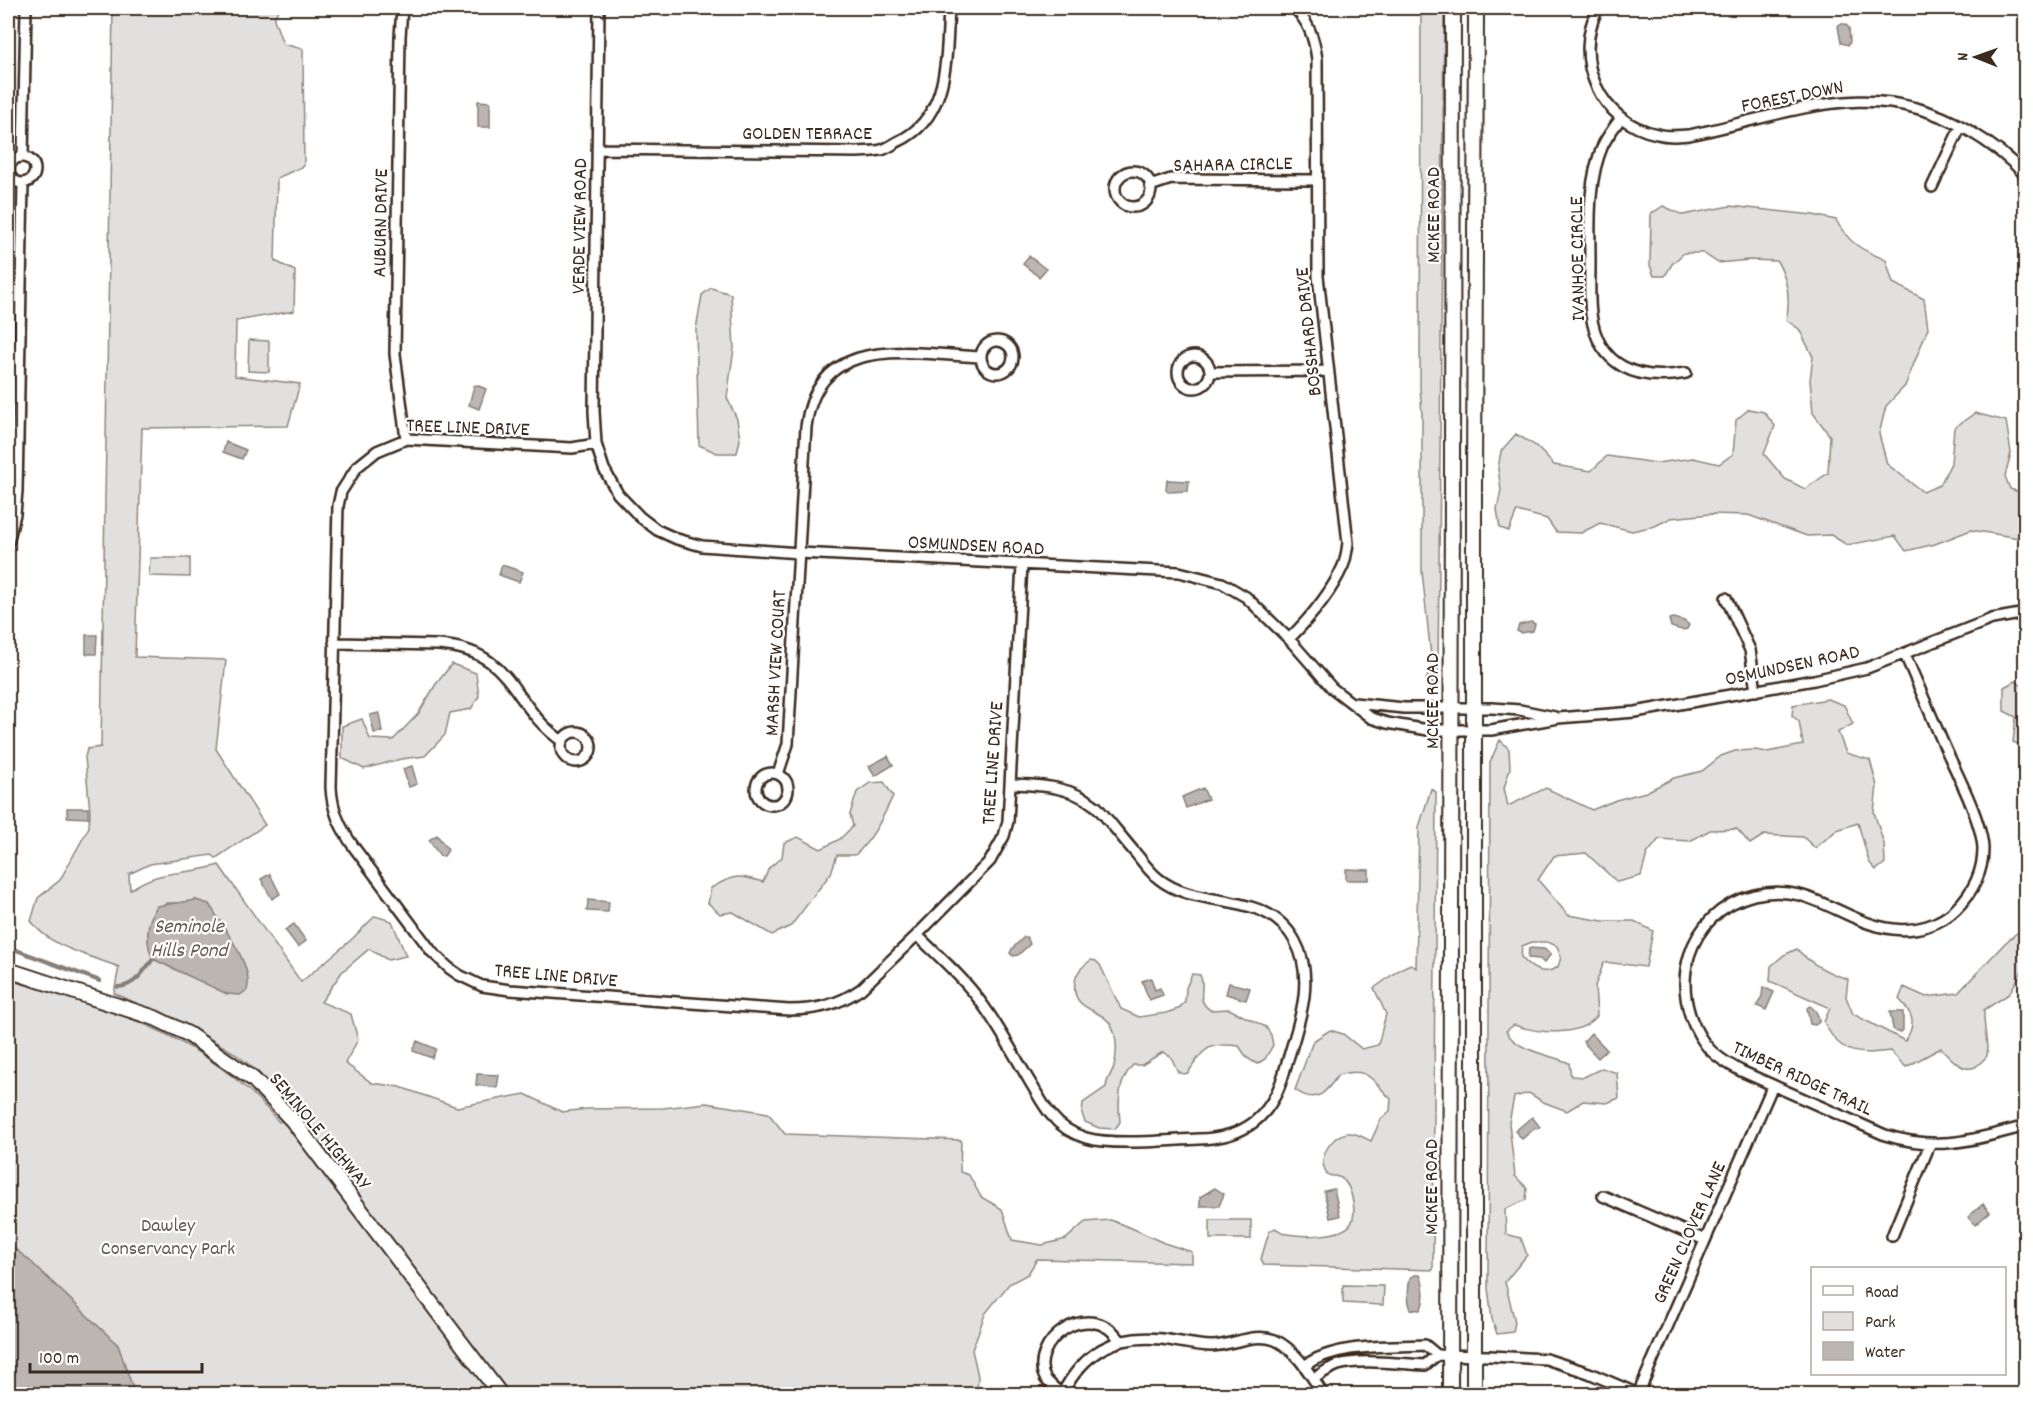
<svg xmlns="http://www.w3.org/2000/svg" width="2033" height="1402" font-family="Dekko,sans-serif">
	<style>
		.green { fill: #e2e0de; stroke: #8e857e; stroke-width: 1.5; fill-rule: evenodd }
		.water { fill: #bcb6b3; stroke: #887e77; stroke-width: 1.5 }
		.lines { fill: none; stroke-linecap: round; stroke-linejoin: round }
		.stream { stroke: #887e77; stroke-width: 4 }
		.street-casing { stroke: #3b2a1e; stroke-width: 14 }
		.secondary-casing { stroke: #3b2a1e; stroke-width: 18 }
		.street { stroke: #fff; stroke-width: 9 }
		.secondary { stroke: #fff; stroke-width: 14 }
		.labels { text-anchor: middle; stroke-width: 4.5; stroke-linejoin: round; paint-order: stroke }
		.street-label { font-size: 20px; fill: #3b2a1e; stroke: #fff }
		.park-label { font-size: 20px; fill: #65584e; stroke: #fff }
		.water-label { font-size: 21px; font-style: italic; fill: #685b52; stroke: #fff }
	</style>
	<rect width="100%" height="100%" fill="#fff"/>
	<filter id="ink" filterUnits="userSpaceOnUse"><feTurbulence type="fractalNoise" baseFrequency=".0167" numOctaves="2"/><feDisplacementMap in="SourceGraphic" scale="12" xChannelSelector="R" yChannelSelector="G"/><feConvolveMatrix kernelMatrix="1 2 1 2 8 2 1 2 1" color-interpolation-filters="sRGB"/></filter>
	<g filter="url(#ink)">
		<!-- green -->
		<path class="green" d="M113,8H279L274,19L283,44L303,49L304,166L277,178L275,261L295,271L294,311L236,321L235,376L300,384L288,426L142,428L135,657L226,660L216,749L265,825L216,858L212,855L150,864L129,874L130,890C160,868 185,876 219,865L301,982L351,940L375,916L392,921L406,956L388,960L369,949L342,972L321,1002L351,1014L358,1040L345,1063L372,1083L400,1087L457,1107L525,1094L562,1112L587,1109L663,1108L706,1103L768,1113L785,1134L961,1140L960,1172L969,1175L981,1197L1002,1209L1012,1240L1042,1245L1066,1239L1085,1222L1111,1220L1136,1230L1164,1243L1192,1252V1263L1037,1259L1028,1274L1009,1284L985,1314L972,1350L978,1376L977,1394H8V980C96,1005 172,1024 244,1086C257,1096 268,1110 279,1122L294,1110C276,1090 257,1069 234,1053C196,1029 155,1012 114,993L119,967C89,955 50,948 31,921L38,898L60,880L89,827L90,812L85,757L87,749L101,747ZM196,900L189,976L153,959L166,903H184Z
			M1421,8H1444L1438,673L1434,684L1426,680L1432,666L1422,571V414L1420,387Z
			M1663,206L1683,215L1730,206L1813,215L1836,220C1849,244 1862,250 1886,260L1893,283L1924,299L1928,328L1905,386L1886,406L1879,434L1887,464L1923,492L1940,485L1951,463L1954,428L1975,413L2006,421L2011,453L2005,476L2010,489L2025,494V539L1971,530L1935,544L1906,551L1895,536L1847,545L1831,535L1807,536L1748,515L1710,514L1671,518L1655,526L1632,531L1600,523L1581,533L1556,532L1547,519L1517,511L1509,531L1500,528L1497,509L1501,490L1498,469L1501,451L1516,434L1536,446L1554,465L1591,471L1607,456L1657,463L1693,458L1719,464L1733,454L1736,420L1749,409L1764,412L1775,426L1764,454L1785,479L1805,489L1828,473L1830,436L1813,413L1810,380L1813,357L1799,329L1786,320C1791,299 1788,280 1777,261L1749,260L1718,263L1703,253H1684L1672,264L1665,276H1654L1650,265L1651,214Z
			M711,288L731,294L734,348L727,398L737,419L740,440L737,453H717L699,445L696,329L702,295Z
			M249,340L269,341V372L248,371Z
			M150,558H190V577L149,576Z
			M452,664L476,673L479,696L471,709L450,713L445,735L425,756L401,759L364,769L342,758V726L362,719L370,739L393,740L418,714L436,684Z
			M2015,681L2025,688V747L2013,742L2016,717L2004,711V687Z
			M1828,699L1844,705L1853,724L1838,732L1846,753L1870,760L1877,786L1874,812L1884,844L1885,863L1876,870L1869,862L1858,823L1837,830L1815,848L1803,837L1764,835L1750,844L1737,829L1710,830L1690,841L1659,839L1647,854L1641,876L1617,882L1586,853L1554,856L1538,880L1568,915L1603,921H1634L1653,931L1646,967L1604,962L1595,986L1597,1016C1579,1038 1538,1033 1514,1025L1506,1031C1516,1051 1548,1054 1569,1063L1571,1076L1584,1077L1602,1068L1617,1073L1619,1098L1607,1103L1583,1101L1567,1111L1543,1102L1529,1093L1514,1097L1509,1123L1515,1176L1527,1188L1526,1200L1505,1209L1506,1234L1521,1238L1527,1255L1505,1282L1515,1322L1513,1332L1497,1334L1492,1319L1488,1288L1490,762L1500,740L1509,749L1510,769L1504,788L1508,806L1546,788L1592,810L1616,800L1646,792L1674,778L1702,771L1721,756L1735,751L1755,750L1767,752L1803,745L1799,721L1792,716L1793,705ZM1532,942H1547L1557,946L1561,957L1558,967C1543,976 1532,970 1521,957L1522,946Z
			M884,782L893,796C883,817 873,839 855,855H837L831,873L791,926L772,935L733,912L720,914L708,903L711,888C735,874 737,875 763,882L769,868L782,857L784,843L798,837L821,849L840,839L853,826L850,814L857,792L870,783Z
			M1431,789L1436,792L1433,1270L1264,1265L1261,1259L1269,1232L1275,1228C1279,1230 1283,1234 1287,1234C1302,1237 1340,1237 1350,1225C1358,1214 1352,1185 1341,1178C1338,1176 1332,1176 1327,1175C1326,1171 1322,1165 1323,1161C1324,1149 1335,1134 1348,1133C1356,1132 1364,1138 1371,1141L1381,1119L1390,1111L1391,1099C1371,1080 1370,1066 1338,1075C1326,1093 1316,1105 1295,1090L1313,1041L1330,1030L1343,1034L1362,1049L1378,1045L1386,1014L1374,988C1387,980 1396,969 1411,964L1416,968L1419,827Z
			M2025,926V966L2009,994L1984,1010C1983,1026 1988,1040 1987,1056C1984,1059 1979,1065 1975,1067C1962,1073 1949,1056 1941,1048L1906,1067L1890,1051C1857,1055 1840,1055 1824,1022L1830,1008L1770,981L1771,966L1784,955L1797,949C1811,965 1828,973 1848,979L1846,997L1853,1014L1905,1041C1917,1023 1913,1014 1899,999L1904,987L1926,997L1958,993L2005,943Z
			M1091,960L1096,961L1100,965L1121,1009L1139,1017L1166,1013L1178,1009L1185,1002L1186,988L1192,974L1200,975C1207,989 1194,998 1210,1010L1229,1009L1266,1027L1271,1035L1273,1045L1265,1059L1257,1064L1247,1058L1239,1046C1208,1042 1204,1048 1188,1073L1183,1074L1178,1072L1171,1057L1163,1052L1142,1065H1133C1118,1081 1118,1101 1120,1122L1115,1129L1099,1128L1085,1122L1082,1114L1083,1103L1106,1087C1107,1077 1112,1074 1114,1066C1117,1054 1117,1040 1113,1029C1106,1007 1070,1014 1075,982C1076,972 1083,966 1091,960Z
			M1210,1220H1251V1239H1210Z
			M1343,1285L1384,1286L1383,1305L1343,1303Z"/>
		<!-- water -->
		<path class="water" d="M1840,24H1845L1849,28L1850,42L1848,45L1841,43L1838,26Z
			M478,101L490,102V127H478Z
			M1029,256L1046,269L1039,277L1023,264Z
			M476,385L486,389L479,409L469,405L474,386Z
			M226,442L246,450L242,459L223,452Z
			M1167,480L1189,481L1188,491L1168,492L1166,490Z
			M502,565L523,572L519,582L499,575Z
			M1674,618L1684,621L1689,625L1687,629L1682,630L1671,627L1669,619Z
			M1531,622L1535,624L1533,631L1521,633L1517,631L1519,625Z
			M86,635H97L96,654H86Z
			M379,713L382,732L374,733L370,715Z
			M888,756L893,765L875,776L869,766Z
			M412,766L417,784L409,787L403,769Z
			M1203,788L1208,799L1186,808L1182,797Z
			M67,808H88V818L67,817Z
			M437,835L448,850L444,856H440L429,840Z
			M1346,869L1369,870V880H1346Z
			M270,874L280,894L272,899L261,879Z
			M196,900L209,904C221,924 255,967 247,990L240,995L227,994L153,959C145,942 146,922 157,906Z
			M588,900L609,902L608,912L587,911Z
			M294,924L306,941L298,947L285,930Z
			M1024,937H1027L1030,944L1018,955L1013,956L1010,953L1012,949Z
			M1529,948L1544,949L1551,954L1544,963L1540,959L1528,958Z
			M1151,978L1155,990L1160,988L1163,995L1149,1000L1142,981Z
			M1229,983L1250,988L1246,1000L1226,994Z
			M1763,987L1774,992L1766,1010L1757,1006L1762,996Z
			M1810,1006C1816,1010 1819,1016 1819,1022L1815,1025L1810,1024L1807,1008Z
			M1890,1012H1903V1030L1901,1032H1896L1893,1029Z
			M1591,1033L1607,1050L1598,1058L1583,1042Z
			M417,1041L436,1049L432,1058L413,1051Z
			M477,1074L499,1075L497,1088L476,1085Z
			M1532,1117L1540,1127L1537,1129L1535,1128L1522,1139L1515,1131Z
			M1215,1188L1224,1194L1219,1206H1200V1197Z
			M1334,1189L1340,1216L1330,1218L1324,1191Z
			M1983,1204L1990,1212L1975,1225L1968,1217Z
			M8,1243L30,1261L118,1345L135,1394H8Z
			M1415,1275H1420C1424,1284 1426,1301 1420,1310L1411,1309C1407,1301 1408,1287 1410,1278Z"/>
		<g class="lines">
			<!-- stream -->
			<path class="stream" d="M8,947L100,981
				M118,987C135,986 143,972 153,959"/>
			<defs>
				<path id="street" d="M402,8L400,37L395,354L406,439
					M599,8L594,411L596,444L604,469L618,494L640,517L657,530L677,539L702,546L799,553L1179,572L1222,583L1246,597L1289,639L1332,688L1371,718L1387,723L1428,730H1491L1558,718L1635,712L1814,680L1867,668L1992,619L2026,613
					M1598,8C1572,59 1599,122 1657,134C1668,137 1678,136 1689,135C1789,115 1871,73 1968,130C1990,143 2009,157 2026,176
					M1621,118C1615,126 1608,135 1603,145C1587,181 1590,225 1590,263C1590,280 1589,298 1591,314C1598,367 1638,382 1686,373
					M597,149L857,152C865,151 873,152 881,150C886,149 892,145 897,142C950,118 946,57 949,8
					M23,157L26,8
					M9 170a13 13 0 1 1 26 0a13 13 0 1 1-26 0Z
					M1115 189a18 18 0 1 1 36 0a18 18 0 1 1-36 0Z
					M1150,186L1171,179L1316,180
					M1932,187L1961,126
					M981 357a16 16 0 1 1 32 0a16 16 0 1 1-32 0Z
					M1178 372a16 16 0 1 1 32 0a16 16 0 1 1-32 0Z
					M1211,372L1328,371
					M596,444L572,448L406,439L377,451L357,467L341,492L338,506L331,787C332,810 340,827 353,846L432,952L449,968L459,975L482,986L510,990L789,1010C816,1010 838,1005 861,989L917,935L990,861L1004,836L1008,821L1022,565
					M8,543L15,514L17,491L23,183
					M1726,598L1750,650L1756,691
					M1289,639C1309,619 1331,593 1343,566C1346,559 1347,550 1348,543L1318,276L1317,59C1314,38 1309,22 1294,8
					M334,643L438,645C515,650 510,705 562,741
					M1905,655C1918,684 1930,713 1943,743C1955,770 1982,820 1983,849C1983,873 1972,893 1956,909C1940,925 1915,932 1893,929C1842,923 1811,881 1754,895C1687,912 1665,989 1705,1044C1714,1056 1728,1064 1741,1071L1885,1135C1941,1152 1972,1140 2026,1126
					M1354,703L1404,708H1492L1520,710L1555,717
					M561 747a15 15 0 1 1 30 0a15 15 0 1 1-30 0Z
					M756 789a16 16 0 1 1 32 0a16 16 0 1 1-32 0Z
					M778,774L788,744L806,427C818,331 912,354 981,357
					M917,935C938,956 963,977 980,1001C999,1026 1014,1055 1030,1082C1037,1093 1043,1106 1052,1116C1060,1126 1073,1134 1086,1138C1114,1146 1168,1140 1199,1139C1244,1138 1271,1118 1284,1073C1295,1032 1318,983 1295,941C1266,888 1199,911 1159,879C1151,873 1144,864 1138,856C1124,840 1111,823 1097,807C1071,786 1042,785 1010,784
					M1603,1196L1705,1240
					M1892,1236L1930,1144
					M1304,1366C1336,1343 1387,1347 1425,1345L1437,1355
					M1313,1379C1321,1374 1329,1368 1338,1365C1362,1358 1399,1364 1425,1365L1437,1355L1490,1356L1546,1359L1589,1373L1638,1394
					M1061,1394C1056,1389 1049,1384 1045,1378C1028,1345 1087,1295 1120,1340
					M1062,1394C1084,1352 1114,1334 1162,1339C1178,1341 1196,1346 1212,1346C1233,1345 1254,1332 1275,1340C1297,1350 1311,1376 1323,1394
					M1638,1394L1773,1085"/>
				<path id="secondary" d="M8,970L155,1018L188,1034L253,1079L293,1121L500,1394
					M1450,1394L1453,8
					M1474,1394V485L1476,8"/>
			</defs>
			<!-- street casing -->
			<use href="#street" class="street-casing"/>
			<!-- secondary casing -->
			<use href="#secondary" class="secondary-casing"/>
			<!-- street -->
			<use href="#street" class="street"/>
			<!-- secondary -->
			<use href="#secondary" class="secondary"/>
		</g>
	</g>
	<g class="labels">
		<!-- street labels -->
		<g class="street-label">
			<text transform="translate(1792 95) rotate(-11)" y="7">FOREST DOWN</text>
			<text x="807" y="139">GOLDEN TERRACE</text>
			<text transform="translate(1233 163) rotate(-1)" y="7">SAHARA CIRCLE</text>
			<text transform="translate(1432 215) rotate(-90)" y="7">MCKEE ROAD</text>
			<text transform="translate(379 223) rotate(-89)" y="7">AUBURN DRIVE</text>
			<text transform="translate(578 226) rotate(-89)" y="7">VERDE VIEW ROAD</text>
			<text transform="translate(1576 259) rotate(-91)" y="7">IVANHOE CIRCLE</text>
			<text transform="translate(1307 332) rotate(-96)" y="7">BOSSHARD DRIVE</text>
			<text transform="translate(468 426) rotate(2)" y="7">TREE LINE DRIVE</text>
			<text transform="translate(976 544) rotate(3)" y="7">OSMUNDSEN ROAD</text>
			<text transform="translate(774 663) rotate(-87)" y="7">MARSH VIEW COURT</text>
			<text transform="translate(1792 664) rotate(-12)" y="7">OSMUNDSEN ROAD</text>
			<text transform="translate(1431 701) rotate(-90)" y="7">MCKEE ROAD</text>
			<text transform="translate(991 763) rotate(-86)" y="7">TREE LINE DRIVE</text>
			<text transform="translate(556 974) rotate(5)" y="7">TREE LINE DRIVE</text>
			<text transform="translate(1803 1077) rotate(25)" y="7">TIMBER RIDGE TRAIL</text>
			<text transform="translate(321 1130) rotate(50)" y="7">SEMINOLE HIGHWAY</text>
			<text transform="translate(1430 1187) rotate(-90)" y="7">MCKEE ROAD</text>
			<text transform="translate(1688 1232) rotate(-66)" y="7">GREEN CLOVER LANE</text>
		</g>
		<!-- park labels -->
		<g class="park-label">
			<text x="168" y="1231">Dawley<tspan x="168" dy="23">Conservancy Park</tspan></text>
		</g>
		<!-- water labels -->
		<g class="water-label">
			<text x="189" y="932">Seminole<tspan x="189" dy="24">Hills Pond</tspan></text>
		</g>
	</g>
	<!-- margin -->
	<rect width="2033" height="1402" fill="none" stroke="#fff" stroke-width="30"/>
	<rect x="15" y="15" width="2003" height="1372" fill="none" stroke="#3b2a1e" stroke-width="2" filter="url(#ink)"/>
	<!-- legend -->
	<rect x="1811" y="1267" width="195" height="108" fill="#ffffff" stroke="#b1aaa5" stroke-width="1.5"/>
	<rect x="1823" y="1286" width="30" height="9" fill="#ffffff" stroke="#b1aaa5" stroke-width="1.5"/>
	<text x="1865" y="1297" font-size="18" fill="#3b2a1e">Road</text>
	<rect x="1823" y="1312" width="30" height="18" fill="#e2e0de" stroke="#b1aaa5" stroke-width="1.5"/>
	<text x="1865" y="1327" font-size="18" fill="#3b2a1e">Park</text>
	<rect x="1823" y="1342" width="30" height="18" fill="#bcb6b3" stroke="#b1aaa5" stroke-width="1.5"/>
	<text x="1865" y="1357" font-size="18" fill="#3b2a1e">Water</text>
	<!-- north arrow -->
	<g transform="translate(1976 57) rotate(271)" stroke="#ffffff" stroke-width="4.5" paint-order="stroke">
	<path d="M0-4.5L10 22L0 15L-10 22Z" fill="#3b2a1e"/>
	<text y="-9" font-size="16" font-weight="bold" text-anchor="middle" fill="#3b2a1e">N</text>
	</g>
	<!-- scale -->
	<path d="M30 1363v9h172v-9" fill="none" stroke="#3b2a1e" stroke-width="3"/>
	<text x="39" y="1363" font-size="18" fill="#3b2a1e" stroke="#ffffff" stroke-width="4.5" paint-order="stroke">100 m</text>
</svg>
